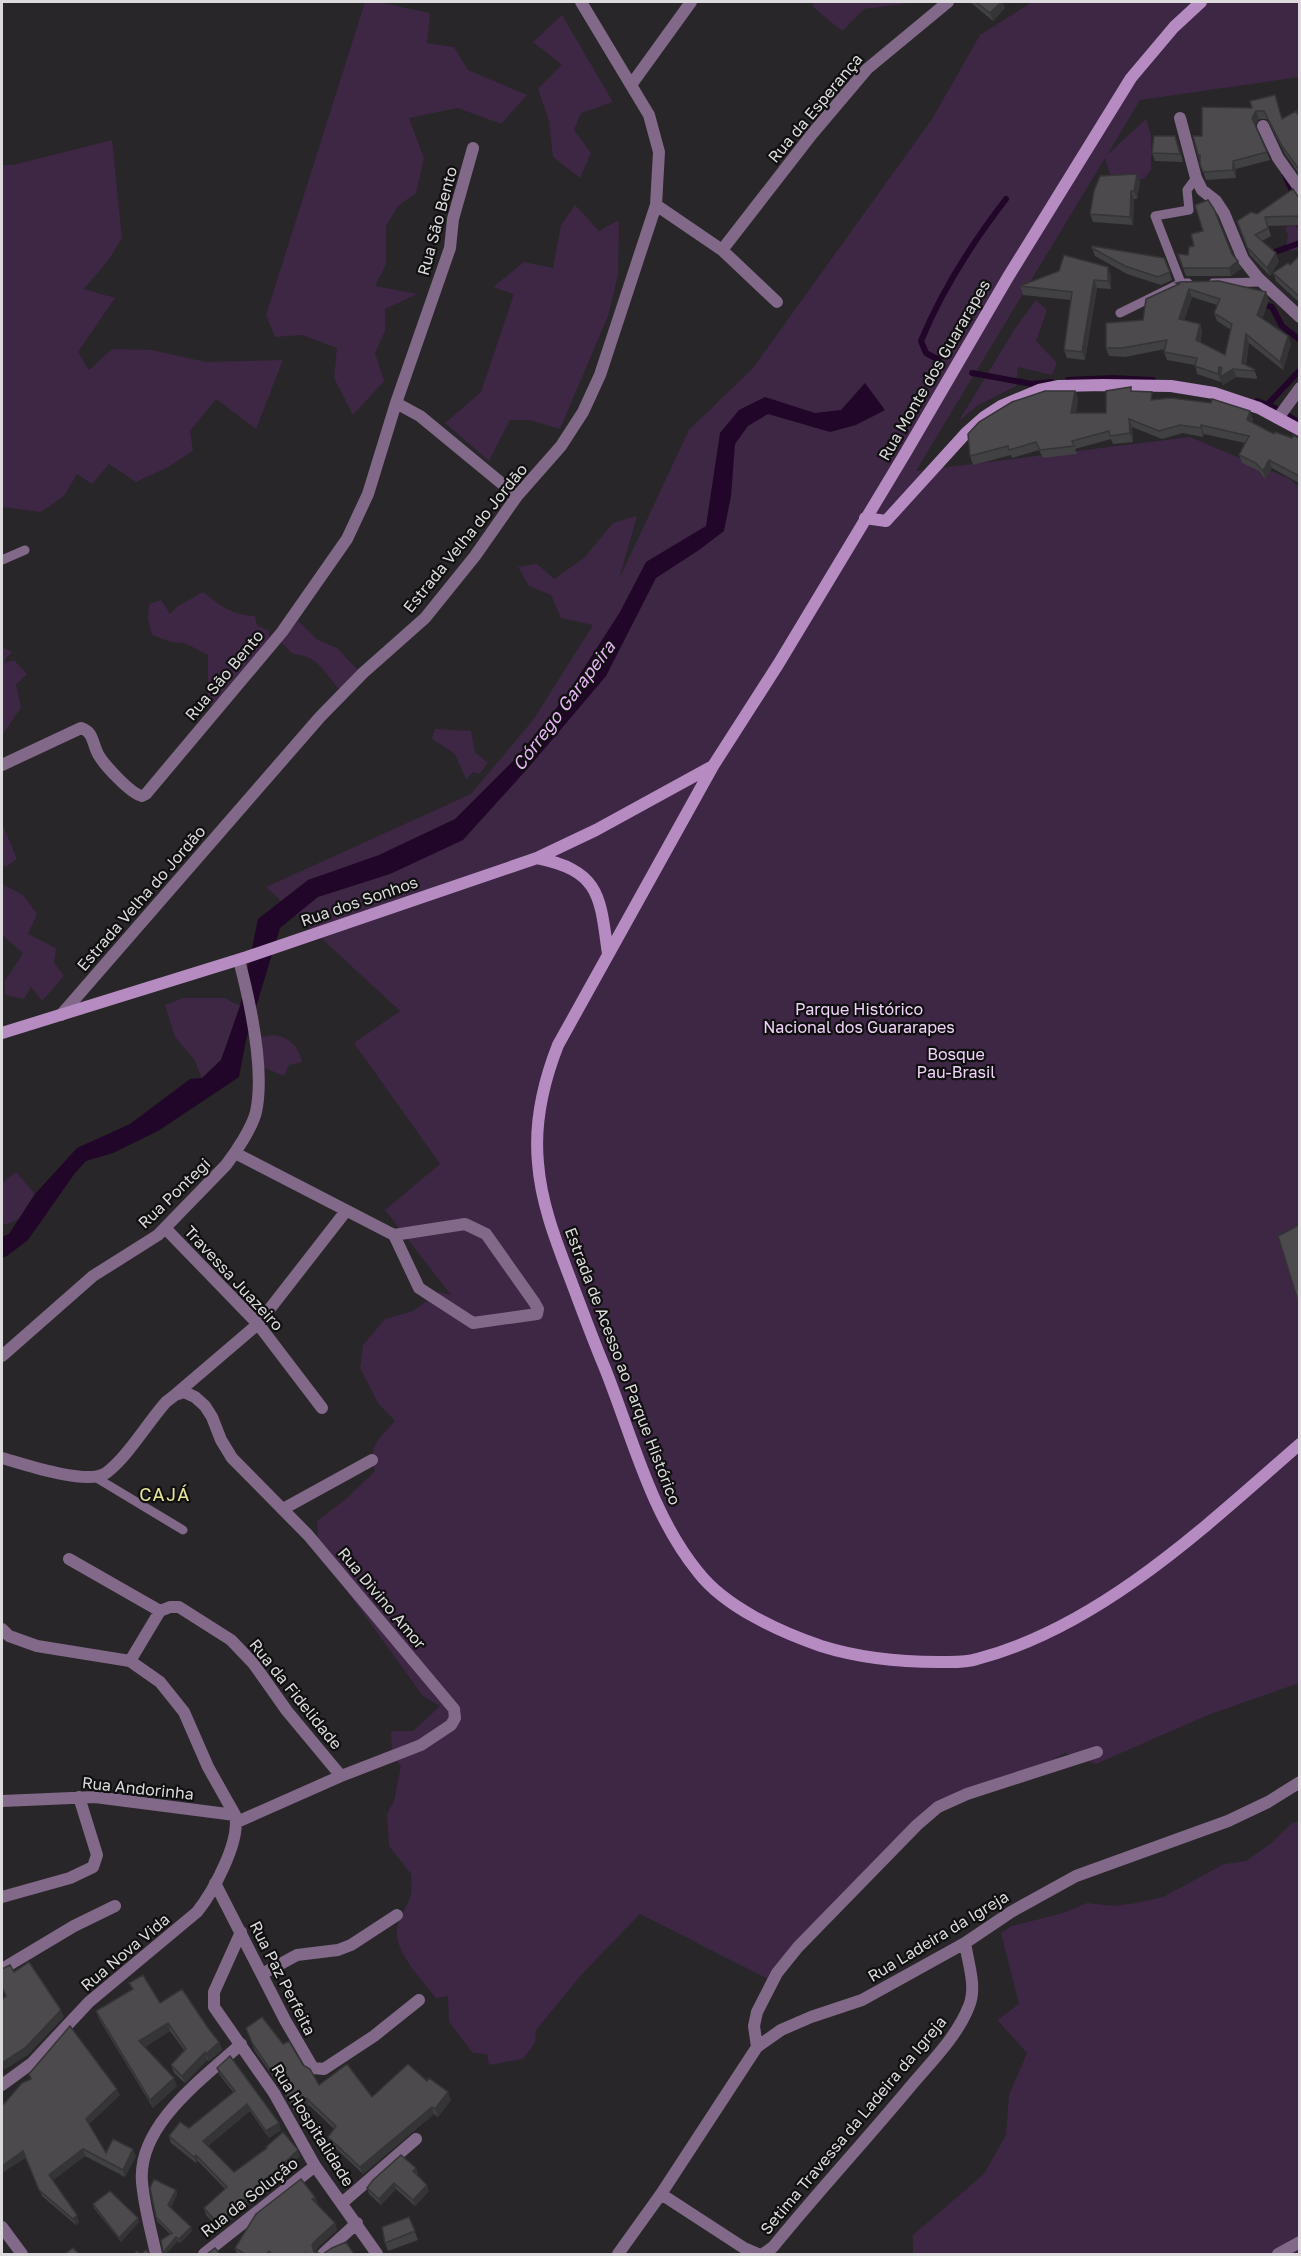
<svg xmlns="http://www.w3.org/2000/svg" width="1301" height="2256" font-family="'Golos Text',sans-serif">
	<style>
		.green { fill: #3e2645 }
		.water { fill: #220629 }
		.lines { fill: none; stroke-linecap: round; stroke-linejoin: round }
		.stream { stroke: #220629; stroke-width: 6 }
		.lane { stroke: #826889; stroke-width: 9 }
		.street { stroke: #826889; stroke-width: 12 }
		.secondary { stroke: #b58bc1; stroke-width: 12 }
		.wall { fill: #414042; fill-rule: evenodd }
		.shaded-wall { fill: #353436 }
		.building { fill: #4c4a4d; stroke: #353436; stroke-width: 1.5; fill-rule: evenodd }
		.labels { text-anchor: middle; stroke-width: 4.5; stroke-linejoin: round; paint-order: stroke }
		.street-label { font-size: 16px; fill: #dcdadc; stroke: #111011 }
		.park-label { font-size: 16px; fill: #f1d3fa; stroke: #111011 }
		.water-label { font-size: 18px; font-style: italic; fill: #e5b3f3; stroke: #111011 }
		.neighbourhood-label { font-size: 18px; letter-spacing: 1.5px; fill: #e4e596; stroke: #111011 }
	</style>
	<rect width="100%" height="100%" fill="#282629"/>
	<!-- green -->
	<path class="green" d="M365,2H378L430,13L427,43L454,47L468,70L527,95L501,124L458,108L409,118L424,158L416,193L398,206L386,226V264L375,286L417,294L385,309V331L375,353L384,381L353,415L334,378L337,348L302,335L275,337L266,315Z
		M813,2H911L910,3L864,9L842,31L813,7Z
		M1032,2H1299V77L1140,100L1107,155L1146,119L1151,135V170L1144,179L1113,183L1105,158L916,471L1190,437L1290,479L1299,487V1683L1208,1715L1096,1764L1065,1753L1041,1766L947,1803L770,1980L640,1914L581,1975L536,2030L535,2043L523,2059L489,2065L487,2054L473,2053L449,2022L448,1996L436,1998C423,1980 394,1953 397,1929C399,1917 408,1906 411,1893C412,1887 411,1880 411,1874L389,1846L387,1814L394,1801L401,1766L392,1756L391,1731H413L440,1706L423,1696L318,1551L317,1521L346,1499L375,1471C367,1446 380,1438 395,1421L378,1403L360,1368L363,1345L385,1319L413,1311L439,1292L451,1295L385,1210L440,1164L354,1043L400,1011L266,887L471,794L533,720L593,625L561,618L551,595L529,586L518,567L537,564L554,579L584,558L613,523L637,516L619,579L689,430L753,368L932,119L980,35Z
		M562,15L613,102L581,113L574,130L591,153L580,178L553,157L549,121L538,89L562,65L533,42Z
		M112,140L122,238L108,261L84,289L115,298L78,352L89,370L112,349L152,350L206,362L283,360L256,429L216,399L190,431L193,451L168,467L136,482L109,464L92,484L77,474L64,496L41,512L2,507V165H13Z
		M575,205L599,231L619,220L618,275L608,316L560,429L530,420H510L489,461L445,423L481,392L514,294L493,287L524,262L553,268L561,225Z
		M1295,225L1299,229V249L1290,251L1286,246L1288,236L1285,227Z
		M1036,300L1047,310L1036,341L1057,363L1052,375L1018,367L1016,386L977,406L958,422L1016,327Z
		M203,592C221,606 231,615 255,616L257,625L269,631V639L227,688L215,705H208V655L185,643L171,642L152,635L148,619L149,604L161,600L170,614L178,606Z
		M298,621L318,640L337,648L359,671L340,690C325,674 318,655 293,654L281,642Z
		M2,647L12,652L5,659V663L14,660L27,674L16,685L21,707L2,736Z
		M435,729L471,731L475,752L488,763L479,774L473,772L466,779L455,754L432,739Z
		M2,823L17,859L6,867L2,865Z
		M2,884L23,895L37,914L28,934L56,948L54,963L64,976L42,1001L31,987L24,999L5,995V981L23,953L2,935Z
		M183,998H225L240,1006L221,1060L202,1078L194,1059L175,1037L165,1005Z
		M272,1035C288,1036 299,1046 302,1062L289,1065L284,1076L265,1068L259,1046L261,1037Z
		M16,1172L35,1194L19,1219L6,1225L2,1222V1183Z
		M1299,1821V2254H913V2235L984,2174L1006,2135L1009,2095L1027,2053L998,2021L1000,2018L1019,2004L1001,1933L1012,1926L1063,1913L1087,1903L1114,1906L1136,1903L1163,1897L1224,1864L1246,1861L1273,1842L1292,1823Z"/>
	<!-- water -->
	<path class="water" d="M865,383L885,410L856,425L830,432L768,414L748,426L735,444L731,496L724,531L699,550L656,578L606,676L529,767L463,840L390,874L318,897L280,928L246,1040L239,1077L158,1131L113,1153L86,1161L75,1173L28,1240L7,1256L2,1258V1237L9,1234L35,1194L77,1148L130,1124L190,1079L202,1078L221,1060L240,1006L258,919L308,880L379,855L455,819L516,758L566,696L620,612L646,562L706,526L720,433L739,410L765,397L815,413L841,410Z"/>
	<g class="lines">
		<!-- stream -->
		<path class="stream" d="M1285,175L1300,209
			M1269,254L1300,243
			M1261,304L1272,307L1282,326L1300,340
			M939,360L926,353L921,341C942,290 972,243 1006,199
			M972,373L1032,384L1051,382
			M1068,380L1112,378L1153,380
			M1257,401L1273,407L1300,423
			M1267,405L1300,370"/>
		<!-- lane -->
		<path class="lane" d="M1181,283L1155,216L1189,210L1187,190L1196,178
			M1213,283L1262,282
			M1120,313L1181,283H1188
			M2,560L25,550
			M95,1477L183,1530"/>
		<!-- street -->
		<path class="street" d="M631,85L691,2
			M1180,118L1196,178L1202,190L1216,201L1224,213L1243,259L1258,278L1300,317
			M1263,126L1278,158L1300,189
			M473,148L453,219L450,248L396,403L420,416L517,496
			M656,205L722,250L777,302
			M722,250L812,134L867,69L948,2
			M1278,418L1300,388
			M2,765L81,728C94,732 92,743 98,754C104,765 131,794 142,796L146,794L282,632L347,539L368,494L396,403
			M61,1015L320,717L363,673L425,618L475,556L517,496L561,446L583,412L600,375L656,205L659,152L649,115L581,2
			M235,1153L394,1235L419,1288L473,1323L537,1314L538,1309L534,1302L486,1234L465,1224L394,1235
			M165,1228L258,1324L322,1408
			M2,1356L93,1276L158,1235L226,1165C236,1152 252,1128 256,1112C265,1070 250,1002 239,960
			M176,1394L258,1324L346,1211
			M2,1458C23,1464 87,1486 106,1473C127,1458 148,1422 166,1402L175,1395L184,1392L195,1397L205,1406L212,1417L221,1440L232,1458L308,1535L454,1709L455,1718L451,1725L421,1745L341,1776L237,1822
			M283,1509L372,1460
			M69,1559L160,1611
			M2,1629L9,1636L37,1646L130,1661L160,1682L184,1712L208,1767L235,1815C241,1841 213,1892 197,1912L89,2002L32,2063L2,2085
			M130,1661L160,1611L170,1607H179L231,1640L253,1663L287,1711L341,1776
			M2,1801L95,1797L235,1815
			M215,1883L285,2020L313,2068L324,2069L374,2036L419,2000
			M2,1897L70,1878L93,1867L97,1855L79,1797
			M241,1932L214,1992V2007L274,2093L315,2166L377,2254
			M2,1969L74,1926L115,1906
			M262,1974L297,1955L338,1950L351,1945L397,1915
			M757,2047L754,2026L757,2012L777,1973L798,1947L917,1825L938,1807L967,1794L1097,1752
			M661,2194L744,2248L758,2254
			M342,2203L416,2139
			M2,2227L22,2254
			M156,2254C151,2231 144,2206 142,2182C137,2125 204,2078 241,2044
			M204,2254L315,2166
			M323,2254L357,2223
			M618,2254L661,2194L757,2047L781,2030L811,2017L862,2000L965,1943L1011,1912L1076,1876L1228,1821L1268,1802L1300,1782
			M763,2254L773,2247C817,2193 865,2141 910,2087C930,2063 957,2037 969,2006C977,1987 968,1963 965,1943
			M1278,2254L1300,2242"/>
		<!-- secondary -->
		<path class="secondary" d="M1201,2L1174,27L1131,78L1008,277L906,452L779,663L713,766L558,1045C543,1083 534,1122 538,1163C541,1203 556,1241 570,1278C581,1307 592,1337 604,1366C632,1435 650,1513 698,1572C725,1607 780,1632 821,1646C859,1658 899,1662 939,1662C951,1662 965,1663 977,1659C1100,1627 1206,1526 1300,1444
			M865,518L886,521L966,433L984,417L1001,406L1039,390L1059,386L1103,385L1171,386L1214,393L1259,408L1300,430
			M537,858C601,871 600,897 608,954
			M2,1033L247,957L537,858L596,830L711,767"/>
	</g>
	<!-- wall -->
	<path class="wall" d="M970,2H1002L1005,8L993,21Z
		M1250,101L1283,119L1299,116V174L1285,154L1267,119H1259L1255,125L1270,160L1236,169V178L1206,180L1198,155L1202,136L1252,108Z
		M1178,144L1183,162L1155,161L1152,153Z
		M1137,174L1140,182L1137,199H1134L1133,225L1093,222L1090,214Z
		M1299,198V225L1268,226L1271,236L1262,241L1279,261L1270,276L1250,255L1237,221L1257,214Z
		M1092,248L1164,258L1172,280L1161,285L1127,274L1095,256Z
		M1178,254L1188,255L1232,254L1238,261L1241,269L1231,276H1186Z
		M1299,256V302L1276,281L1273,273L1290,265Z
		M1111,275V289L1097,288L1085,360L1067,358L1064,350L1071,300L1023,295L1020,286Z
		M1176,283L1269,300L1262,319L1291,344L1283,370L1249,343L1246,365L1254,369L1257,377V379L1236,377L1223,385L1221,380V382L1197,374L1195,365L1167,360L1164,352L1165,349L1125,357L1109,356L1106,348L1143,320L1177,285ZM1192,297L1217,305L1214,313L1217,321L1231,330L1225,355L1200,343L1202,332L1200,324L1184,320Z
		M1075,391L1078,399L1076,413H1106L1132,391L1155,400L1253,419L1252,423L1274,434L1299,439V483L1272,468L1265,479L1259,471L1242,463L1239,455L1245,443L1204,434L1203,437L1183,433L1162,439L1132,427L1133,442L1113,444L1111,439L1075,449L1077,454L1043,458L1039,450L1012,458L1011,455L973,465L970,456Z
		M129,1983L160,2003L208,2028L219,2042L222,2050L209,2061L207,2060L185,2083L174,2073L171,2065L184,2050L170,2031L145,2047L177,2086L153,2108L99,2019L96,2011L132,1989Z
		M246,2028L283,2044L303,2065L319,2085L372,2097L451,2100L438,2117L434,2114L363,2174L331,2144L328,2137L334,2129L309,2105L296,2115L281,2088L255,2051Z
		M217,2068L281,2130L269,2138L250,2111L208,2146L234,2172L266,2149V2147L300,2156L220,2230L206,2215L204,2208L225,2189L198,2161L196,2163L171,2143L169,2136L189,2128L233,2092L219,2074Z
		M120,2095L89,2124L106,2153L136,2156L125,2177L85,2156L53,2180L79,2222L76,2225L42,2196L25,2158L2,2173V2100L4,2104Z
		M416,2168L418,2174L417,2175L429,2191L415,2206L396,2189L381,2205L369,2194L367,2188Z
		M176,2190L177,2194L171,2207L192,2231L180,2243L178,2241L163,2252L170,2234L157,2221L156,2217Z
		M315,2197L318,2204H317L335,2223L337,2230L317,2248L315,2252L322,2254H237L235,2248Z
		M93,2204L138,2218L139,2222L121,2242L94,2208Z
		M409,2217L418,2240L388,2251L385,2243Z"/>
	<!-- shaded-wall -->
	<path class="shaded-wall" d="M1001,2H1002L1005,8L993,21L990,13Z
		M1256,111L1259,119L1255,126L1252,118Z
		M1233,161L1236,169V178L1233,170Z
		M1137,174L1140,182L1137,199L1134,191Z
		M1131,191L1134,199L1133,225L1130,217Z
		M1276,253L1279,261L1270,276L1267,268Z
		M1238,261L1241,269L1231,276L1229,268Z
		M1108,267L1111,275V289L1108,281Z
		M1094,280L1097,288L1085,360L1082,352Z
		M1189,289L1192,297L1182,327L1179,319Z
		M1266,292L1269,300L1260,323L1257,315Z
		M1200,324L1202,332L1199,349L1196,340Z
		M1246,334L1249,343L1245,371L1242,363Z
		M1288,336L1291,344L1283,370L1280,362Z
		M1219,367L1222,376L1233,369L1236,377L1223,385L1218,374Z
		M1075,391L1078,399L1074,421L1071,413Z
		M1250,411L1253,419L1250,428L1247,420Z
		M1129,419L1132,427L1133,442L1130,433Z
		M1201,425L1204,434L1203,437L1201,428Z
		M1269,460L1272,468L1265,479L1263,471Z
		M61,2010L64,2017L28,2055L4,2070L2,2063Z
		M168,2023L170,2031L142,2049L139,2041Z
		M219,2042L222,2050L209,2061L206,2054Z
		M205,2052L207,2060L185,2083L182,2076Z
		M174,2078L177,2086L153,2108L150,2100Z
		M117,2089L120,2095L88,2125L86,2119Z
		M448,2092L451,2100L438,2117L435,2109Z
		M306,2098L309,2105L296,2115L293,2107Z
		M247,2104L250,2111L205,2148L203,2141Z
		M432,2107L434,2114L363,2174L360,2167Z
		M279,2123L281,2130L269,2138L266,2131Z
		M83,2149L85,2156L52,2181L49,2175Z
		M133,2149L136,2156L125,2177L123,2170Z
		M298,2150L300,2156L220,2230L218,2224Z
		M23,2151L25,2158L2,2173V2166Z
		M196,2155L198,2161L196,2163L194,2157Z
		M416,2168L418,2174L415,2177L413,2171Z
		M394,2183L396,2189L381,2205L379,2199Z
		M427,2185L429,2191L415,2206L413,2200Z
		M176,2190L177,2194L170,2209L168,2205Z
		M315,2197L318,2204L315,2206L312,2199Z
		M77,2215L79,2222L76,2225L73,2219Z
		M138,2218L139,2222L121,2242L119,2238Z
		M335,2223L337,2230L317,2248L315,2254L312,2245L315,2241Z
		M191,2227L192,2231L180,2243L179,2239Z
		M176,2237L178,2241L166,2254H162Z"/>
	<!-- building -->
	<path class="building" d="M976,2H1001L990,13Z
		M1275,95L1282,119L1296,111L1299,116V168H1298L1282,146L1264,111H1256L1252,118L1267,152L1233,161V170L1203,172L1200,164V155H1198L1193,136H1202V107L1252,108L1250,101Z
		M1154,136H1175L1180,154L1152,153Z
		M1137,174L1134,191H1131L1130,217L1090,214L1094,191L1100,176Z
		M1293,189L1299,198V216L1265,217L1268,228L1255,235L1276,253L1267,268L1247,247L1237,221L1251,212L1257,214Z
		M1208,200L1214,209L1232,254L1238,261L1229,268H1183L1178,254L1188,255L1189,247L1194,246L1191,234L1203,231L1195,205Z
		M1092,246L1164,258L1170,272L1158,277L1125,266L1092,248Z
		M1064,255L1108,267V281L1094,280L1082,352L1064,350L1072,292L1020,286L1059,271Z
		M1299,256V296L1273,273L1288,263L1290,265Z
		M1219,281L1266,292L1257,315L1288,336L1280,362L1246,334L1242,363L1254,369V371L1233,369L1220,377L1222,368L1219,367L1218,374L1195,366L1197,358L1164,352L1167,340L1122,348H1106V323L1143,320L1146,299L1179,284L1176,283L1180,282ZM1189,289L1220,299L1214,313L1232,324L1225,355L1196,340L1200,324L1179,319Z
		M1131,387V391L1152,392L1151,400L1171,398L1211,403L1212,399L1250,411L1247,420L1274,434L1275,432L1292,438L1293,435L1299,439V476L1269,460L1263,471L1256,463L1239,455L1249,436L1201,425V428L1180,425L1159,431L1129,419L1130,433L1110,436L1109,431L1072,441L1074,446L1040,450L1036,442L1009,450L1008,446L970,456L968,434L979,422L1012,402L1045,391H1075L1071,413H1106V391Z
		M1299,1225V1304L1278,1236Z
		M29,1962L61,2010L25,2048L2,2063V2000L6,1996L2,1987V1969L10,1965L14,1972Z
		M143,1975L160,2003L182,1989L208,2028L219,2042L206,2054L205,2052L182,2076L171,2065L186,2049L168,2023L139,2041L174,2078L150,2100L96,2011L133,1989L129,1983Z
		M262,2017L283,2044L289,2041L303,2065L310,2069L319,2085L347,2064L372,2097L408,2064L427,2081L429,2078L448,2092L435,2109L432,2107L360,2167L328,2137L336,2126L306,2098L293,2107L278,2081L252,2043L246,2028Z
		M70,2026L117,2089L86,2119L106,2153L113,2139L133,2149L123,2170L83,2149L49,2175L77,2215L73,2219L39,2190L23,2151L2,2166V2100L4,2104L22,2083L31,2079L29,2074Z
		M230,2056L279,2123L266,2131L247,2104L203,2141L234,2172L267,2148L266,2147L283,2132L298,2150L218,2224L204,2208L227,2187L196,2155L194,2157L169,2136L180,2122L189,2128L235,2091L217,2068Z
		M401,2155L416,2168L413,2171L427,2185L413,2200L394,2183L379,2199L367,2188L373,2180Z
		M154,2179L176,2190L168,2205L191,2227L179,2239L176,2237L162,2254L163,2252L161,2240L172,2233L156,2217L150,2188Z
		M301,2179L315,2197L312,2199L335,2223L315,2241L312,2245L314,2252L322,2254H308L306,2253L305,2254H272L269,2251L266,2254H245L235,2248L256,2214Z
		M110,2191L138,2218L119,2238L93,2204Z
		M409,2217L415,2231L385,2243L382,2227Z
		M346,2242L354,2254H323L332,2248Z
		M73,2248L79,2254H65Z
		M215,2248L220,2254H207Z
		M146,2250L150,2254H134L137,2251L141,2254Z"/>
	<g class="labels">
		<!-- street labels -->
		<g class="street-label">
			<text transform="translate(815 108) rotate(-50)" y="6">Rua da Esperança</text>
			<text transform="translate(437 221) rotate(-75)" y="6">Rua São Bento</text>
			<text transform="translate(934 370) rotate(-60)" y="6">Rua Monte dos Guararapes</text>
			<text transform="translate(465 538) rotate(-51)" y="6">Estrada Velha do Jordão</text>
			<text transform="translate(224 675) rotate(-50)" y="6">Rua São Bento</text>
			<text transform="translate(141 898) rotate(-49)" y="6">Estrada Velha do Jordão</text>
			<text transform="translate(359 901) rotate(-19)" y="6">Rua dos Sonhos</text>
			<text transform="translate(174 1193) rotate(-44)" y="6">Rua Pontegi</text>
			<text transform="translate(234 1278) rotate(47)" y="6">Travessa Juazeiro</text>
			<text transform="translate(623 1366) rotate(69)" y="6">Estrada de Acesso ao Parque Histórico</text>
			<text transform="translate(382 1598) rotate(50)" y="6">Rua Divino Amor</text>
			<text transform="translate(296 1694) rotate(51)" y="6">Rua da Fidelidade</text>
			<text transform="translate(138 1788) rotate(6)" y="6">Rua Andorinha</text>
			<text transform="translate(938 1936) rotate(-31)" y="6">Rua Ladeira da Igreja</text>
			<text transform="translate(125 1952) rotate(-40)" y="6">Rua Nova Vida</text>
			<text transform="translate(283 1978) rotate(63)" y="6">Rua Paz Perfeita</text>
			<text transform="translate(313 2125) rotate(58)" y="6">Rua Hospitalidade</text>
			<text transform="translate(853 2125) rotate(-50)" y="6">Setima Travessa da Ladeira da Igreja</text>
			<text transform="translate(249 2197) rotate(-38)" y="6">Rua da Solução</text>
		</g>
		<!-- park labels -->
		<g class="park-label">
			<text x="859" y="1015">Parque Histórico<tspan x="859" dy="18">Nacional dos Guararapes</tspan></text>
			<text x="956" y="1060">Bosque<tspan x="956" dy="18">Pau-Brasil</tspan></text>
		</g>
		<!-- water labels -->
		<g class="water-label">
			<text transform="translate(564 706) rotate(-53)" y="6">Córrego Garapeira</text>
		</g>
		<!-- neighbourhood labels -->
		<g class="neighbourhood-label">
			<text x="165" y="1501">CAJÁ</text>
		</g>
	</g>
	<!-- border -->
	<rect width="1301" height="2256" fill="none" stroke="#dcdadc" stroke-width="6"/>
</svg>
